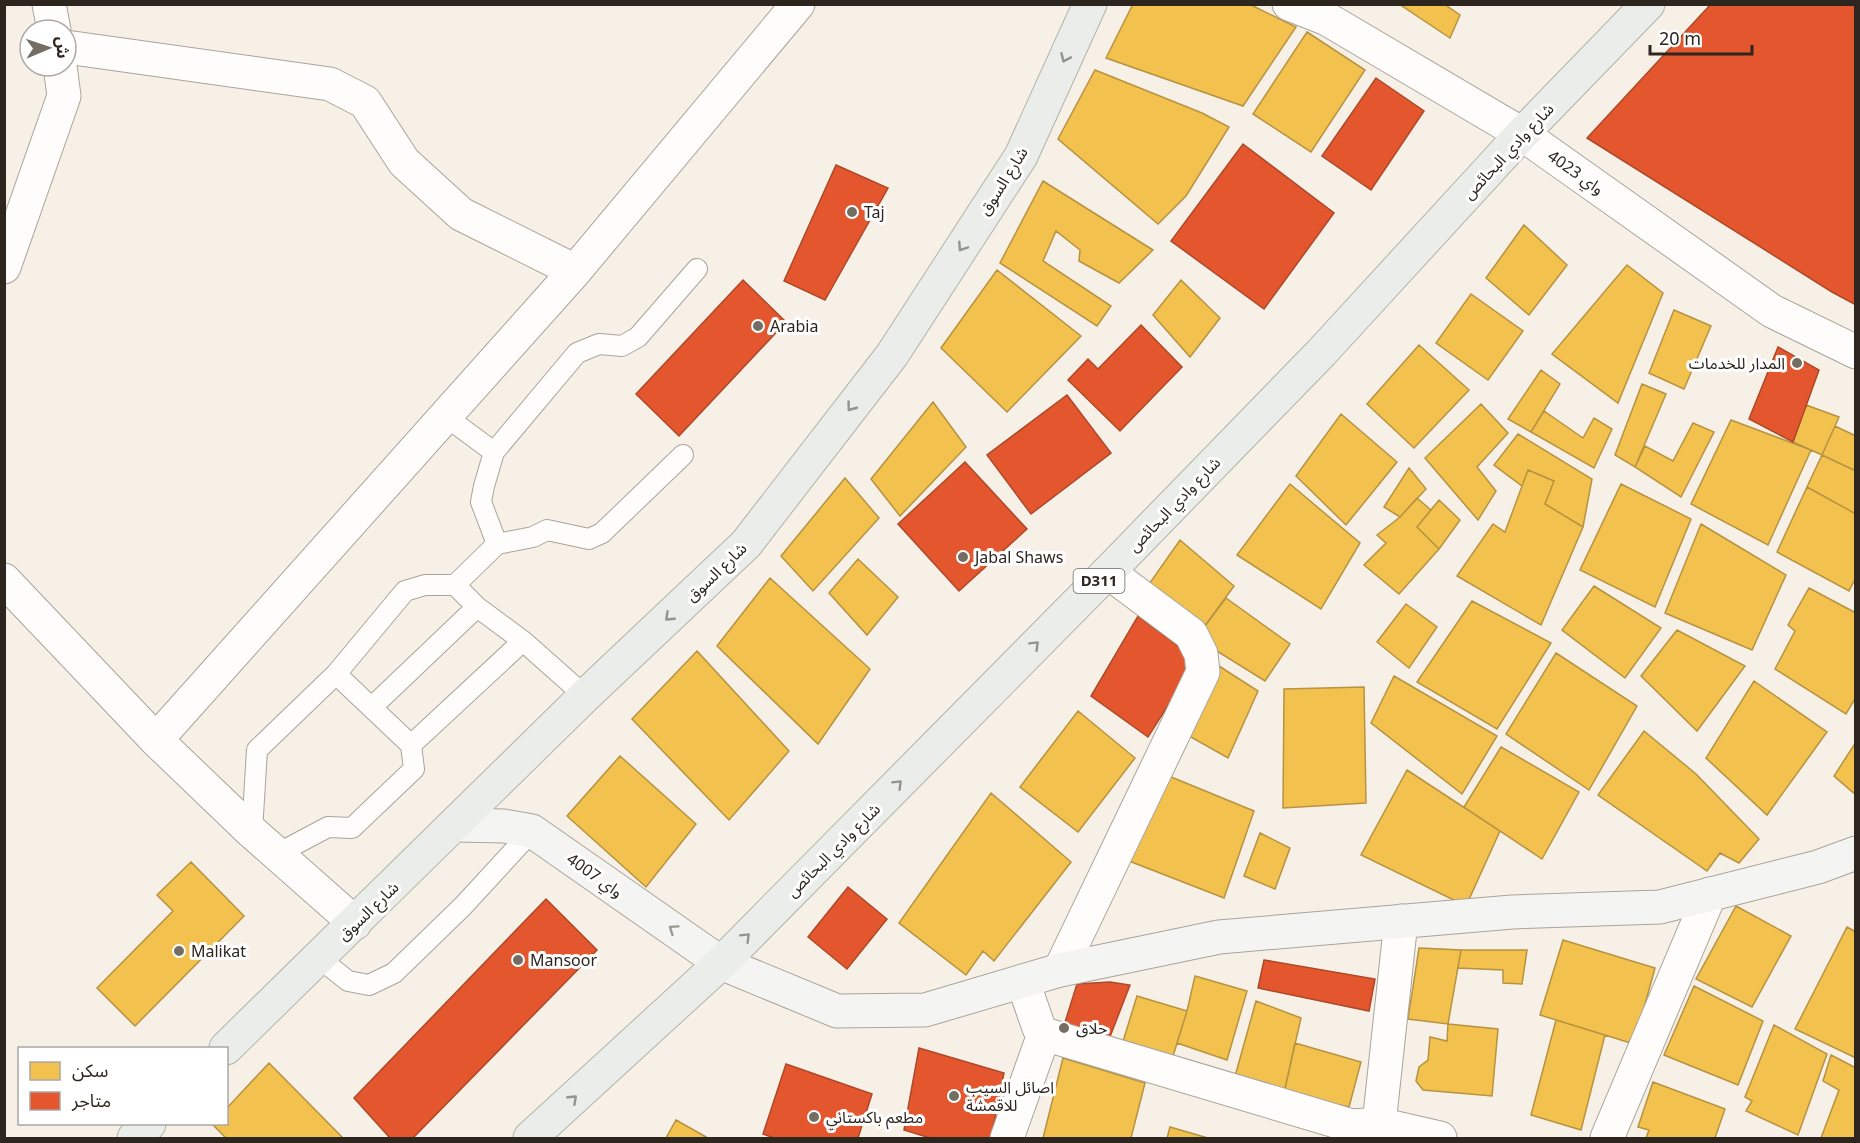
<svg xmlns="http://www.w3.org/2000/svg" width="1860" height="1143" font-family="'Noto Sans','Noto Sans Arabic',sans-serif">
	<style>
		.homes { fill: #f2c14e; stroke: #b79240; stroke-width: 1.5 }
		.shops { fill: #e4572e; stroke: #ad4829; stroke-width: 1.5 }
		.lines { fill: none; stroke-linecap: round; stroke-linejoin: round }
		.lane-casing { stroke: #a9a49b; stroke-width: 22 }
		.street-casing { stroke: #a9a49b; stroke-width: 35 }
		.secondary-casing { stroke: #a9a49b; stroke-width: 35 }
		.primary-casing { stroke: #b0b4a8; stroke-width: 35 }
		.lane { stroke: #fefdfb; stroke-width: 20 }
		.street { stroke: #fefdfb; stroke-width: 33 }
		.secondary { stroke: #f4f5f2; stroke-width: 33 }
		.primary { stroke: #eaede9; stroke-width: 33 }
		.oneway { stroke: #94938e }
		.oneway2 { stroke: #9a9893 }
		.poi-dot { fill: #736d64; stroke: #fff; stroke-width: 2 }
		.labels { text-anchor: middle; stroke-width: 6; stroke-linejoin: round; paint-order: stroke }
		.shield { fill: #fff; stroke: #6b6762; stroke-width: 1.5 }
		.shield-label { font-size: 15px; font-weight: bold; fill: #2c261e }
		.street-label { font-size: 16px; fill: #2c261e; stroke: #fff }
		.poi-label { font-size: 16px; fill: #2c261e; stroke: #fff; text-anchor: start }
	</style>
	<rect width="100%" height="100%" fill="#f7f0e6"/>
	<!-- homes -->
	<path class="homes" d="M1133,4H1249L1296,27L1243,106L1106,58Z
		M1399,4H1444L1460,15L1450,38Z
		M1307,32L1365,70L1311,152L1253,114Z
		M1095,70L1202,113L1229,127L1186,196L1158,224L1058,139Z
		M1043,181L1153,250L1119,283L1079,261L1080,250L1056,231L1043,261L1111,306L1097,326L1000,263Z
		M1524,225L1567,265L1529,315L1486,278Z
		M1627,265L1663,293L1618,403L1552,354Z
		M997,270L1081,336L1007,412L941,348Z
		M1181,280L1220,318L1190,357L1153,315Z
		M1471,294L1523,331L1488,380L1436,343Z
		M1674,310L1711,326L1684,389L1649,373Z
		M1419,345L1469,390L1414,448L1367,404Z
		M1541,370L1560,384L1531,432L1508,419Z
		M1642,384L1666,394L1635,467L1615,455Z
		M933,402L966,447L900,516L871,479Z
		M1481,404L1508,433L1477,467L1496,491L1478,520L1425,458Z
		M1806,405L1839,417L1822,455L1793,442Z
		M1544,411L1583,438L1594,418L1612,429L1594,468L1531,432Z
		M1341,414L1397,462L1346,525L1296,476Z
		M1731,420L1811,450L1768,545L1691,504Z
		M1693,423L1714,432L1681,497L1635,467L1645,446L1673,461Z
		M1835,426L1856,436V471L1822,455Z
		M1518,434L1592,479L1583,527L1545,504L1554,481L1528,470L1522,486L1494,465Z
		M1822,455L1856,471V514L1807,487Z
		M1409,468L1426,489L1400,517L1384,507Z
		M1528,470L1554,481L1545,504L1583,527L1541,625L1457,576L1493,524L1505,532Z
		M845,478L879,518L813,591L781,556Z
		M1290,484L1360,543L1321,609L1237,555Z
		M1621,484L1691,519L1655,607L1580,570Z
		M1807,487L1856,514V577L1849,591L1777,552Z
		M1417,498L1431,510L1417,527L1439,549L1399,594L1364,565L1386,543L1377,535L1400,517Z
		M1439,500L1460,520L1439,549L1417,527Z
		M1701,524L1786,575L1752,650L1665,613Z
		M1180,540L1234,586L1196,638L1142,594Z
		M858,559L898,597L867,635L829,593Z
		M770,578L870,669L818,744L717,646Z
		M1594,586L1661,628L1625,678L1562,630Z
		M1809,588L1856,613V697L1846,714L1775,669L1795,631L1788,625Z
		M1226,598L1290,644L1265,681L1196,638Z
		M1472,601L1551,643L1497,729L1417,682Z
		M1406,604L1437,627L1409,668L1377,642Z
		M1677,630L1745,666L1697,731L1641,676Z
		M697,651L789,751L729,820L632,719Z
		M1556,653L1637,706L1589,790L1506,734Z
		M1219,666L1258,691L1228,758L1189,736Z
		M1394,676L1497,736L1462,794L1371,723Z
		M1754,681L1827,732L1767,815L1706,758Z
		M1364,687L1366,803L1283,808L1284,689Z
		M1078,711L1135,758L1078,832L1020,787Z
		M1644,731L1696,774L1759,839L1739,863L1720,853L1707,871L1598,795Z
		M1856,742V795L1834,776Z
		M1501,747L1579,792L1542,859L1464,807Z
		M620,756L696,824L646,887L567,816Z
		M1407,770L1500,831L1466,906L1361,855Z
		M1159,772L1254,811L1224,898L1129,861Z
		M991,793L1071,862L994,961L983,951L966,975L899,923Z
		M1260,833L1290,848L1275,889L1244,876Z
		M191,862L244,916L135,1026L97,988L173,911L157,895Z
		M1736,906L1791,936L1752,1007L1696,979Z
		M1847,927L1856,932V1058L1795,1029Z
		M1563,940L1655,968L1634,1044L1540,1015Z
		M1419,948L1461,950L1448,1024L1408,1019Z
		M1461,950H1527L1522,984L1503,983V970L1458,968Z
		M1195,976L1247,991L1227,1060L1177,1043L1187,1011Z
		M1694,986L1763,1021L1738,1085L1664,1055Z
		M1137,996L1187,1011L1169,1069L1120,1051Z
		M1256,1001L1301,1018L1284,1093L1234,1080Z
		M1556,1020L1605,1035L1581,1130L1531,1115Z
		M1448,1024L1498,1029L1492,1096L1423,1090L1416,1081L1419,1067L1428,1060L1430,1037L1447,1041Z
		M1774,1025L1827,1054L1798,1135L1746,1111L1752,1101L1745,1097Z
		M1295,1043L1361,1062L1349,1107L1284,1093Z
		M1831,1055L1856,1068V1138H1821L1839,1090L1823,1081Z
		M1063,1058L1145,1083L1131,1138H1043Z
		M269,1063L343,1138H226L212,1124H226V1109Z
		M1653,1082L1725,1109L1715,1138H1646L1649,1130L1638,1127Z
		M676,1120L708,1138H666Z
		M1170,1127L1208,1138H1167Z"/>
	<!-- shops -->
	<path class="shops" d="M1711,4H1856V305L1832,292L1587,138Z
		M1376,78L1424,111L1371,190L1322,156Z
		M1243,144L1334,213L1264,309L1171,241Z
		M836,165L888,188L825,300L784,281Z
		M743,280L786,322L679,436L636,394Z
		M1141,325L1182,367L1120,431L1068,380L1088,359L1098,369Z
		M1778,347L1819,370L1793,442L1749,419Z
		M1067,395L1111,453L1031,514L987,455Z
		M965,462L1027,529L959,591L898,524Z
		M1138,616L1197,660L1148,737L1091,696Z
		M848,887L887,919L847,969L808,937Z
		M546,899L597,950L413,1138H390L354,1098Z
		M1264,960L1375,979L1369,1011L1258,988Z
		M1110,982L1130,985L1106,1047L1062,1032L1077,984Z
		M919,1048L1004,1073L991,1138H930L904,1130Z
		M786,1064L872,1094L858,1138H774L763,1134Z"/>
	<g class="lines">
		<defs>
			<path id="lane" d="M445,416L494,452
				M497,544L481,502L484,486L494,452L577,353L599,344L622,346L638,337L697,269
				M336,674L405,591L425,585H455
				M585,696L523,641L477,607L455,585L497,544L533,537L547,530L589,539L602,533L683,455
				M372,707L477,607
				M411,745L523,641
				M252,832L257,750L336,674L411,745L414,769L352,828L328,827L277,854
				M319,958L348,981L369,985L394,973L463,906L532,831"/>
			<path id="street" d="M49,4L54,30
				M1289,4L1327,19L1522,134L1772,311L1856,352
				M66,47L330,84L365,102L404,162L461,214L575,271
				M4,267L64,96L60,66
				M4,580L156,740L252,832L355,923
				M156,740L575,271L798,4
				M1060,970L1203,672L1201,654L1191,634L1108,572
				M1023,982L1039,1028L1044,1034L1352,1126L1379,1124L1440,1138
				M1007,1138L1044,1034
				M1364,1138L1379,1124L1401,921
				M1607,1138L1710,894"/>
			<path id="secondary" d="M456,825L504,826L532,831L721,963L837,1011L925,1010L1060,970L1219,937L1512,912L1660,907L1818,867L1856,853"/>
			<path id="primary" d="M226,1048L585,696L746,544L892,355L1021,156L1090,4
				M134,1138L149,1124
				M530,1138L721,963L1108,572L1321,353L1522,134L1648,4"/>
		</defs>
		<!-- lane casing -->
		<use href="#lane" class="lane-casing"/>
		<!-- street casing -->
		<use href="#street" class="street-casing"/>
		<!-- secondary casing -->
		<use href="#secondary" class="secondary-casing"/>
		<!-- primary casing -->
		<use href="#primary" class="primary-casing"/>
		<!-- lane -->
		<use href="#lane" class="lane"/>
		<!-- street -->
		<use href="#street" class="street"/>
		<!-- secondary -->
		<use href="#secondary" class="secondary"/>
		<!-- primary -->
		<use href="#primary" class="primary"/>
	</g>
	<!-- one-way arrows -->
	<defs><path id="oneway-chevron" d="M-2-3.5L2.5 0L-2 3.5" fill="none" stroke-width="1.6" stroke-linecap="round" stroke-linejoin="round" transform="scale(1.5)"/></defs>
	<g class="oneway">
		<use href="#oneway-chevron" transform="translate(1065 58) rotate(114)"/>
		<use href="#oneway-chevron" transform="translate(962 247) rotate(123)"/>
		<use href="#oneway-chevron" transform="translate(851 407) rotate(127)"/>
		<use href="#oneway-chevron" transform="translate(669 617) rotate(137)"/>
		<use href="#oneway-chevron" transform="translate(1035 645) rotate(-45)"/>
		<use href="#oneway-chevron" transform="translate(898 784) rotate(-45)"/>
		<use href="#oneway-chevron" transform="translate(746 937) rotate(-45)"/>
		<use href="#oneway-chevron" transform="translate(573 1099) rotate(-43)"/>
	</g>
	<use class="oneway2" href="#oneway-chevron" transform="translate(673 929) rotate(-145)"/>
	<!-- markers -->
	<g class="poi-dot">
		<circle cx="852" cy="212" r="6"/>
		<circle cx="758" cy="326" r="6"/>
		<circle cx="1797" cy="363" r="6"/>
		<circle cx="963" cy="557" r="6"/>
		<circle cx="179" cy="951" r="6"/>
		<circle cx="518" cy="960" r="6"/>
		<circle cx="1064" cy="1028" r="6"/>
		<circle cx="954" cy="1096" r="6"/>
		<circle cx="814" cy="1117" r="6"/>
	</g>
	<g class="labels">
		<!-- shield labels -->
		<rect class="shield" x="1073.5" y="569" width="51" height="24" rx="4.5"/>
		<g class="shield-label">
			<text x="1099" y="586">D311</text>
		</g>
		<!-- street labels -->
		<g class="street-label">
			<text transform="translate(1508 151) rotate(-47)" y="6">شارع وادي البحائص</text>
			<text transform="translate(1576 172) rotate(35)" y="6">واي 4023</text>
			<text transform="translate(1003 181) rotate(-58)" y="6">شارع السوق</text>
			<text transform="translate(1174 504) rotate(-46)" y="6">شارع وادي البحائص</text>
			<text transform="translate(716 572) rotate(-44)" y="6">شارع السوق</text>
			<text transform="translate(833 850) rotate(-45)" y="6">شارع وادي البحائص</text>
			<text transform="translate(595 875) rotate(35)" y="6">واي 4007</text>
			<text transform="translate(368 911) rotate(-44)" y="6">شارع السوق</text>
		</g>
		<!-- poi labels -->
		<g class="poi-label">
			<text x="864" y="218">Taj</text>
			<text x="770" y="332">Arabia</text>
			<text x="1785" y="369" text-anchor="end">المدار للخدمات</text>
			<text x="975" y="563">Jabal Shaws</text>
			<text x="191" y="957">Malikat</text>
			<text x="530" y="966">Mansoor</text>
			<text x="1076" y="1034">حلاق</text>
			<text x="966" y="1093">اصائل السيب<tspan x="966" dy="18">للاقمشة</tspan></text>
			<text x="826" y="1123">مطعم باكستاني</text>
		</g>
	</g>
	<!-- border -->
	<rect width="1860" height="1143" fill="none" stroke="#2c261e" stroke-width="12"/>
	<!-- legend -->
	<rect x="18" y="1047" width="210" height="78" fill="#ffffff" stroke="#aba8a5" stroke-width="1.5"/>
	<rect x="30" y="1062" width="30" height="18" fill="#f2c14e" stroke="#aba8a5" stroke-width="1.5"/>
	<text x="72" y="1077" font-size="18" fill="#2c261e">سكن</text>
	<rect x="30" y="1092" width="30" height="18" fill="#e4572e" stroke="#aba8a5" stroke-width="1.5"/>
	<text x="72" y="1107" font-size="18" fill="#2c261e">متاجر</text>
	<!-- north arrow -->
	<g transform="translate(48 48) rotate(88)"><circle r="28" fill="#ffffff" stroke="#aba8a5" stroke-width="1.5"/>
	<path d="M0-4.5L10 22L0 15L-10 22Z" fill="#736d64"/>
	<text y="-9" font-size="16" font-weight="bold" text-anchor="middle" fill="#2c261e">ش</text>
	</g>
	<!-- scale -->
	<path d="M1650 45v9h102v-9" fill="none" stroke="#2c261e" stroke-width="3"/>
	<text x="1659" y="45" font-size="18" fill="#2c261e" stroke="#ffffff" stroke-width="4.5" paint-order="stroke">20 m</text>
</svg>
